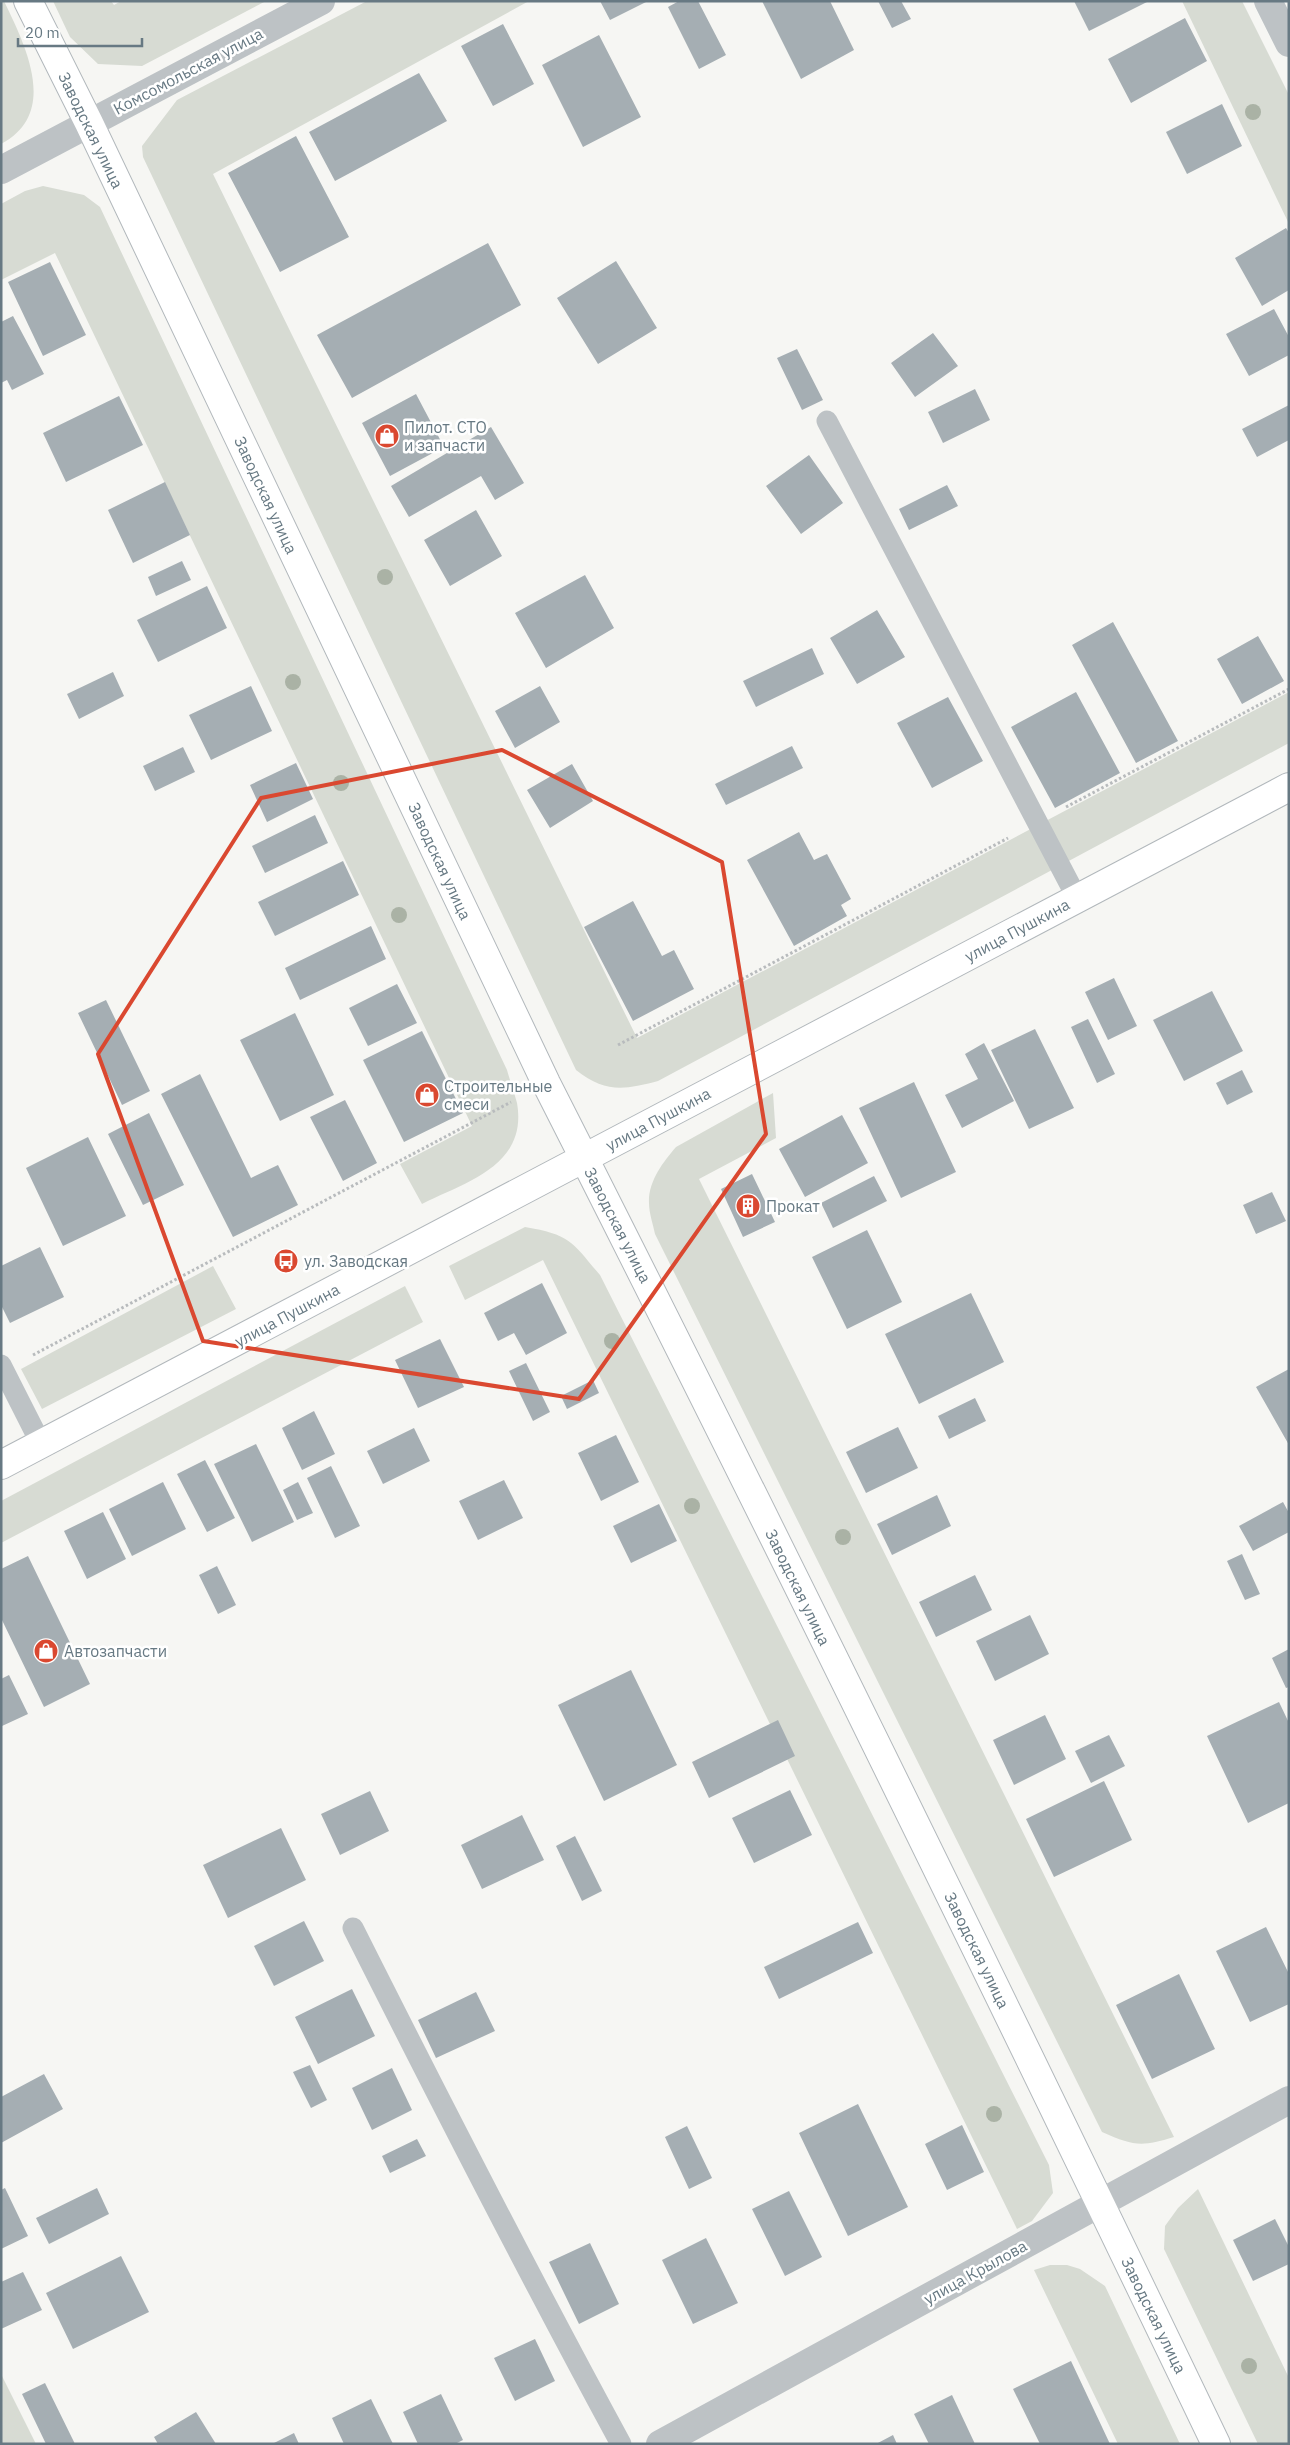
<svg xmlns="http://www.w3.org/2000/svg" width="1290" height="2445" font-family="'IBM Plex Sans',sans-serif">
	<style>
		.green { fill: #d7dbd3 }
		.building { fill: #a5aeb3 }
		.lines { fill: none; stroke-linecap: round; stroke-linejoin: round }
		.secondary-casing { stroke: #b2b8bc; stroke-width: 30 }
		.path { stroke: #b8bbbd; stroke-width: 3; stroke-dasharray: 2.5 2.5; stroke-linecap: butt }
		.lane { stroke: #bdc2c5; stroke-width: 21 }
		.street { stroke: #bdc2c5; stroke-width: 28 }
		.secondary { stroke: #fff; stroke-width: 28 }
		.tree { fill: #aab2a5 }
		.marked { fill: none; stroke: #da4830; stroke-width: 4; stroke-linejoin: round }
		.labels { text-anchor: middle; stroke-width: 5; stroke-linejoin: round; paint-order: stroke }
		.street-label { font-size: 16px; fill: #677983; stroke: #fff }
		.poi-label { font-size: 16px; fill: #677983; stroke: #fff; text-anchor: start }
	</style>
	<rect width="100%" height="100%" fill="#f6f6f3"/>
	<!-- green -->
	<path class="green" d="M1,1H4C25,45 60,113 1,144Z
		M53,1H111L114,5L121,1H266L142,66L98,64L70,37Z
		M367,1H529L213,174L637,1038L1289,692V743L658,1081C624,1090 605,1093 576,1070L143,157L142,146L177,100Z
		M1182,1H1242L1289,95V224Z
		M43,186L84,195L100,207L507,1070C510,1081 514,1092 517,1103C528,1166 466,1182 422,1204L400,1164L472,1126L55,253L1,280V204L25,191Z
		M773,1093L776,1138L699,1179L1174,2137C1141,2147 1134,2146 1102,2132L655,1234C653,1224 649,1213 649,1203C648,1182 663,1162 676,1147Z
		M525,1227C571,1235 571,1241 600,1275L1049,2165L1053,2193L1032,2221L1017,2229L543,1260L465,1300L449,1266Z
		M213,1266L236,1309L42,1409L21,1369Z
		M405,1286L423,1322L1,1543V1501Z
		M1198,2189L1289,2378V2444H1258L1164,2249L1165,2226L1178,2208Z
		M1050,2265H1067L1080,2269L1105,2286L1180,2444H1118L1034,2270Z
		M1,2374L36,2444H1Z"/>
	<!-- building -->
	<path class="building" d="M600,1H648L610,20Z
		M679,1H698L726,55L699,69L668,7Z
		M762,1H830L854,50L801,79Z
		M878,1H901L911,19L892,28Z
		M1074,1H1149L1089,31Z
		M1185,18L1207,61L1131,103L1108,59Z
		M503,24L534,84L493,106L461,46Z
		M599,35L641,117L583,147L542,65Z
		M419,73L447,121L335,181L309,132Z
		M1222,104L1242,146L1187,174L1166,132Z
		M296,136L349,237L280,272L228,173Z
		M1286,228L1289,233V290L1262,306L1235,258Z
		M488,243L521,305L352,398L317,335Z
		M616,261L657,328L598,364L557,298Z
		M50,262L86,335L43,356L8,282Z
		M1274,309L1289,337V355L1249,376L1226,334Z
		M13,316L44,374L12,390L7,380L1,383V322Z
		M933,333L958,366L915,397L891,363Z
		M797,349L823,400L802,410L777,358Z
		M975,389L990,420L943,443L928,412Z
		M416,394L444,447L390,476L362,423Z
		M119,396L143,445L66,482L43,433Z
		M1289,405V440L1257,457L1242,429Z
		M491,427L524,483L495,500L481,476L409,517L391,486Z
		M809,455L843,503L801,534L766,486Z
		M165,482L190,535L133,563L108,510Z
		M947,485L958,506L909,530L899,509Z
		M476,510L502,556L450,586L424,540Z
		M182,561L191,580L156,596L148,577Z
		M585,575L614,628L546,668L515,613Z
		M207,586L227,628L158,662L137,620Z
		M877,610L905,657L857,684L830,638Z
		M1113,622L1178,741L1136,763L1072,645Z
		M1258,636L1284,681L1242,704L1217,659Z
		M812,648L824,674L756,707L743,681Z
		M113,672L124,696L79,719L67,694Z
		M251,686L272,731L211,760L189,715Z
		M540,686L560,722L515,748L495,711Z
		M1076,692L1120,773L1055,808L1011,727Z
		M948,697L983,761L932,788L897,723Z
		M792,746L803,768L726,805L715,784Z
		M183,747L195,772L155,791L143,766Z
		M296,763L313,799L267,822L250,785Z
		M572,764L593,801L550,828L527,790Z
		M315,815L328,843L265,873L252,846Z
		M799,832L814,860L827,854L851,899L841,905L847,916L794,946L747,860Z
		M343,861L359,895L275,936L258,902Z
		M633,901L662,956L674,950L694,989L633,1021L584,927Z
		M371,926L386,959L300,1000L285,968Z
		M1114,978L1137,1026L1108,1040L1085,992Z
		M397,984L417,1023L368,1046L349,1008Z
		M1212,991L1243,1051L1184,1081L1153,1020Z
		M106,1000L150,1091L122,1105L78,1013Z
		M295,1013L334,1095L280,1121L240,1040Z
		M1088,1019L1115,1074L1097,1083L1071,1027Z
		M1035,1029L1074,1108L1029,1129L991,1050Z
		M422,1031L463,1113L404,1142L363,1060Z
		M984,1043L1014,1101L962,1128L945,1095L978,1079L965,1054Z
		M1242,1070L1253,1092L1227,1105L1216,1083Z
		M200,1074L251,1178L278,1165L298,1205L233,1237L161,1094Z
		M914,1082L956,1172L901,1198L859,1108Z
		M345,1100L377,1163L343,1181L310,1117Z
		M149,1113L184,1185L143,1205L108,1134Z
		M842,1115L868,1163L805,1197L779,1149Z
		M88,1137L126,1216L63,1246L26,1168Z
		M752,1174L775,1222L743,1237L721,1189Z
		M874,1176L887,1201L833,1228L821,1203Z
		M1272,1192L1286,1221L1256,1234L1243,1205Z
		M867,1230L902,1302L847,1329L812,1257Z
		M40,1247L64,1297L10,1323L1,1305V1266Z
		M542,1283L567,1333L526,1355L514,1333L498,1341L484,1313Z
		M971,1293L1004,1362L919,1404L885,1334Z
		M440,1339L464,1387L418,1408L395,1360Z
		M526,1363L550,1412L533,1421L509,1371Z
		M1289,1369V1445L1256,1387Z
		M593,1380L599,1393L567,1409L561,1396Z
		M975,1398L986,1421L949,1439L938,1416Z
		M314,1411L335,1454L302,1470L282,1428Z
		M898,1427L918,1468L866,1493L846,1452Z
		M414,1428L430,1461L383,1484L367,1451Z
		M616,1435L639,1482L601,1501L578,1453Z
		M256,1444L294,1522L252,1542L214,1464Z
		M205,1460L235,1518L207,1532L177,1474Z
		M331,1466L360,1526L335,1538L307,1478Z
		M504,1480L523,1518L478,1540L459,1501Z
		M163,1482L186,1529L132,1556L109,1509Z
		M298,1482L313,1513L297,1520L283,1490Z
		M937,1495L951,1526L892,1555L877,1524Z
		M1283,1502L1289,1513V1532L1253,1551L1239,1526Z
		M659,1504L677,1541L631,1563L613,1526Z
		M103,1512L126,1559L87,1579L64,1531Z
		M1242,1554L1260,1594L1245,1600L1227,1561Z
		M28,1556L90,1684L44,1707L1,1618V1569Z
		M217,1566L236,1605L218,1614L199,1575Z
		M975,1575L992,1610L936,1637L919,1602Z
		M1030,1615L1049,1654L995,1681L976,1641Z
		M1289,1649V1687L1286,1688L1272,1658Z
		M631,1670L677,1765L604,1801L558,1705Z
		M9,1675L28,1714L2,1726L1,1679Z
		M1279,1702L1289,1723V1803L1248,1823L1207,1736Z
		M1045,1715L1066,1759L1014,1785L993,1740Z
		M778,1720L795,1756L709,1798L692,1762Z
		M1109,1735L1125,1766L1091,1783L1075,1751Z
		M1104,1781L1132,1840L1054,1877L1026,1819Z
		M790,1790L812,1835L754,1863L732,1818Z
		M370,1791L389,1831L340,1855L321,1814Z
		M522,1815L544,1860L482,1889L461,1845Z
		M281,1828L306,1880L228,1918L203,1865Z
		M575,1836L602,1891L582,1901L556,1846Z
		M304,1921L324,1961L274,1986L254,1946Z
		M858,1922L873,1953L779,1999L764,1967Z
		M1266,1927L1289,1974V2004L1250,2022L1216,1951Z
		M1179,1974L1215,2049L1152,2079L1116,2005Z
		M352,1989L375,2036L318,2064L295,2017Z
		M476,1992L495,2031L436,2058L418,2020Z
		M310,2065L327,2100L311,2108L293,2072Z
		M392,2068L412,2110L372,2130L352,2088Z
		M44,2074L63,2109L1,2143V2097Z
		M858,2104L908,2207L848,2236L799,2133Z
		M962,2125L984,2172L947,2190L925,2144Z
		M687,2126L712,2178L689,2189L665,2137Z
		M417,2139L426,2156L390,2173L382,2156Z
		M5,2188L28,2236L1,2249V2190Z
		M97,2188L109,2214L49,2244L36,2218Z
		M789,2191L822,2257L785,2276L752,2209Z
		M1275,2219L1289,2247V2264L1253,2281L1233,2240Z
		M706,2238L738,2303L693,2324L662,2260Z
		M590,2243L619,2304L579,2324L549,2262Z
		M121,2256L149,2312L73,2349L46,2293Z
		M23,2272L42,2310L1,2329V2282Z
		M535,2339L555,2381L515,2401L494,2358Z
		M1071,2361L1110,2444H1040L1013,2389Z
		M45,2383L75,2444H46L22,2394Z
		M441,2394L463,2440L455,2444H418L403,2412Z
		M952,2395L975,2444H929L914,2414Z
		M371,2399L393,2444H344L332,2418Z
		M196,2412L216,2444H158L154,2437Z
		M294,2433L299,2444H272Z
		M893,2435L897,2444H876Z"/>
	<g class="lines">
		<defs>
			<path id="secondary" d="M28,1L89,123L546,1083C775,1534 997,1988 1216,2444
				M1,1465L1289,787"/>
		</defs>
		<!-- secondary casing -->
		<use href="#secondary" class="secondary-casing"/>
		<!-- path -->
		<path class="path" d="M1066,807L1289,689
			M618,1045L1008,838
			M33,1355L511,1102"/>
		<!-- lane -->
		<path class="lane" d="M827,421L1077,898
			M1,1365L41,1444
			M353,1928C440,2101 528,2273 621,2444"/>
		<!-- street -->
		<path class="street" d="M1268,1L1289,43
			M1,170L321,1
			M660,2444L1289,2100"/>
		<!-- secondary -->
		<use href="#secondary" class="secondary"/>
	</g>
	<!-- trees -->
	<g class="tree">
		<circle cx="1253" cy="112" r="8"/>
		<circle cx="385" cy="577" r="8"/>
		<circle cx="293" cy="682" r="8"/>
		<circle cx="341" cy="783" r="8"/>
		<circle cx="399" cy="915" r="8"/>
		<circle cx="612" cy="1341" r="8"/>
		<circle cx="692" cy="1506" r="8"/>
		<circle cx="843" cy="1537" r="8"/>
		<circle cx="994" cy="2114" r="8"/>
		<circle cx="1249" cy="2366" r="8"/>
	</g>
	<!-- marked area -->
	<path class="marked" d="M502,750L722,862L766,1134L579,1399L203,1341L98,1054L261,798Z"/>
	<!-- icons -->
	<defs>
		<symbol id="shop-disc" viewBox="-11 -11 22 22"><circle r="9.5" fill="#da4830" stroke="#fff"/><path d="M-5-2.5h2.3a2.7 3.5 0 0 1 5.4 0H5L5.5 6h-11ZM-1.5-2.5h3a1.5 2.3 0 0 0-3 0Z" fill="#fff"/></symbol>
		<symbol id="building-disc" viewBox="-11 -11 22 22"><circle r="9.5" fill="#da4830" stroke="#fff"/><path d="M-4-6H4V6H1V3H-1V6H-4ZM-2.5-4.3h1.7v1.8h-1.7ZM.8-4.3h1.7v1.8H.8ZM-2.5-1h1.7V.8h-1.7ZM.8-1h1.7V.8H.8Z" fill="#fff"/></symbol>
		<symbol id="bus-disc" viewBox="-11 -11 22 22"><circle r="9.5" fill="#da4830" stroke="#fff"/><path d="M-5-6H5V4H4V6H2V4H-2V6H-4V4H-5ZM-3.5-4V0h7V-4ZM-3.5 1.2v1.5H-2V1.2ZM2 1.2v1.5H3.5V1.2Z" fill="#fff"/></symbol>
	</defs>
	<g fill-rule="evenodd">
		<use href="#shop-disc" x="373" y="422" width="28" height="28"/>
		<use href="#shop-disc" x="413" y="1081" width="28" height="28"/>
		<use href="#building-disc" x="734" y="1192" width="28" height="28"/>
		<use href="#bus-disc" x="272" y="1247" width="28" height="28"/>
		<use href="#shop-disc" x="32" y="1637" width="28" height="28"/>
	</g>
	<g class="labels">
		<!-- street labels -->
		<g class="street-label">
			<text transform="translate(188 71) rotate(-28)" y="6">Комсомольская улица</text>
			<text transform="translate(91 130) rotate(64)" y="6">Заводская улица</text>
			<text transform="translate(266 495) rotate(65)" y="6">Заводская улица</text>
			<text transform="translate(440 861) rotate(65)" y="6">Заводская улица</text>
			<text transform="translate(1017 930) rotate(-28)" y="6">улица Пушкина</text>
			<text transform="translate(658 1119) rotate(-28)" y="6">улица Пушкина</text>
			<text transform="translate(618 1225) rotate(63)" y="6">Заводская улица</text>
			<text transform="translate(287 1315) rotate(-28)" y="6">улица Пушкина</text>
			<text transform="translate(798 1587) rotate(64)" y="6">Заводская улица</text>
			<text transform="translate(977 1950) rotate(64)" y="6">Заводская улица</text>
			<text transform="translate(975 2272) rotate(-29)" y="6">улица Крылова</text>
			<text transform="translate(1154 2315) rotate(64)" y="6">Заводская улица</text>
		</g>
		<!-- poi labels -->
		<g class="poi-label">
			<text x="404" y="433">Пилот. СТО<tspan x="404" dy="18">и запчасти</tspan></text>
			<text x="444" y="1092">Строительные<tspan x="444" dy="18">смеси</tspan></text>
			<text x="766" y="1212">Прокат</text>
			<text x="304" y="1267">ул. Заводская</text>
			<text x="64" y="1657">Автозапчасти</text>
		</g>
	</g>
	<!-- border -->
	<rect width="1290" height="2445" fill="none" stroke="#677983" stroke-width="5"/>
	<!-- scale -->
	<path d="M18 38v8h124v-8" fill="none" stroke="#677983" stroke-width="2.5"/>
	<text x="25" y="38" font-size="15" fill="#677983" stroke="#ffffff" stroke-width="4" paint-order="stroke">20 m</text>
</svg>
